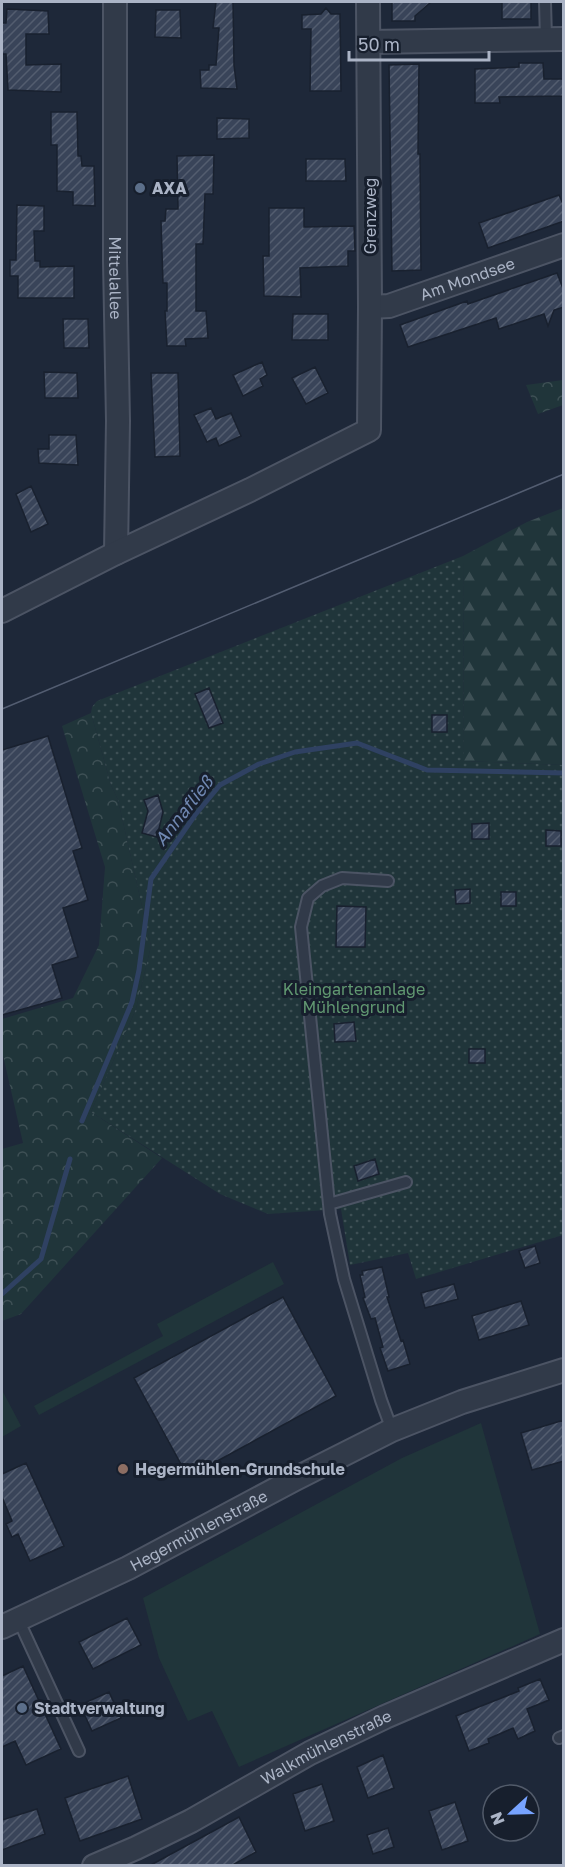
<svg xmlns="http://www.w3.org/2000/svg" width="565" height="1867" font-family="'Golos Text',sans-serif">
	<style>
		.grass { fill: #20353a }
		.forest { fill: url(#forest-firs) }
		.park { fill: url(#park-crowns) }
		.garden { fill: url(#garden-dots) }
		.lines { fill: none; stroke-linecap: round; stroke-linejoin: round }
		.stream { stroke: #2f4162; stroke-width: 5 }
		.building { fill: url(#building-hatch); stroke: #19212f; stroke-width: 1.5 }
		.lane-casing { stroke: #4c5464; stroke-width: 14 }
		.street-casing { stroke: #4c5464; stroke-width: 26 }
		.lane { stroke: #313a49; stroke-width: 10 }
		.street { stroke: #313a49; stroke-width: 22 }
		.tram { stroke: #535d71; stroke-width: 1.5 }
		.service-dot { fill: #5c6f8a; stroke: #171f2d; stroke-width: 2 }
		.education-dot { fill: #8d6e63; stroke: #171f2d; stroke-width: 2 }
		.labels { text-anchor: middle; stroke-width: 6; stroke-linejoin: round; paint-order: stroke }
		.poi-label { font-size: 16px; font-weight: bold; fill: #abb4c6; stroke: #171f2d; text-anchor: start }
		.street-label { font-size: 16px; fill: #abb4c6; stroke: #171f2d }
		.park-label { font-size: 16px; fill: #619871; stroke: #171f2d }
		.water-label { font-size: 18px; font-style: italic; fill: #7088b2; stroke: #171f2d }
	</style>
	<defs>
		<pattern id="forest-firs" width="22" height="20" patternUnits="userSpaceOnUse" patternTransform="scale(1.5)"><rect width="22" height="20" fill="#20353a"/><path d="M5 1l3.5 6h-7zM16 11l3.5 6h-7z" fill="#3e5055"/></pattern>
		<pattern id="park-crowns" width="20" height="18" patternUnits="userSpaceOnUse" patternTransform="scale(1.5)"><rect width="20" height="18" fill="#20353a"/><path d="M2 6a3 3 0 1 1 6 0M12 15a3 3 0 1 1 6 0" fill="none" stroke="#3e5055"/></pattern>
		<pattern id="garden-dots" width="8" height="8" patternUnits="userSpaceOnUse" patternTransform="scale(1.5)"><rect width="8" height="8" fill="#20353a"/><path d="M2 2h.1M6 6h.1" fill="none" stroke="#3e5055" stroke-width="1.8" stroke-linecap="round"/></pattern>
		<pattern id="building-hatch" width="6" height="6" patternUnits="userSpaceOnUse" patternTransform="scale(1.5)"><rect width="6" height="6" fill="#394459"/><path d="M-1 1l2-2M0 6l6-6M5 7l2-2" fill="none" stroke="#535d6f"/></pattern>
	</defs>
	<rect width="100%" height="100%" fill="#1e2839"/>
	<!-- grass -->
	<path class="grass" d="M273,1262L284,1284L39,1415L34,1406L163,1336L157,1324Z
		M2,1390L21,1426L2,1437Z
		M481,1423L540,1634L239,1767L212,1711L188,1721L159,1658L143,1598L402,1458Z"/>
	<!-- forest -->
	<path class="forest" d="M563,508V765L464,761L463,556L527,522Z"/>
	<!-- park -->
	<path class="park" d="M563,380V405L538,414L526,385Z
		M91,713L111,785L118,800L151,946L136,1009L91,1112L162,1158L21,1314L2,1321V1149L23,1143L2,1051V1019L73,998L99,945L105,867L62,726Z"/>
	<!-- garden -->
	<path class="garden" d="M463,556L464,761L563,765V1235L416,1279L408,1253L350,1265L341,1209L268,1214L220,1194L91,1112L136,1009L151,946L118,800L111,785L91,713L92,707L97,701Z"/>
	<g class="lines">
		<!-- stream -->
		<path class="stream" d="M82,1121L132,1002L139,970L151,879L195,815L220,785L259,764L295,752L357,743L427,770L564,773
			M2,1294L41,1259L70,1159"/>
	</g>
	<!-- building -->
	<path class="building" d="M216,2H233L234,65L237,89L201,88L200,70H209V65H216L219,28H213Z
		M392,2H431L415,16V21H392Z
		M502,2H531V19H502Z
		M326,8L331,14H340L341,91H310L311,29H302V15L321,14Z
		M7,9L48,11L49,34H26V65L61,64V92L8,90L6,54H2V23H6Z
		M156,10H180L181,38L155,37Z
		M519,63H543L544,79H564V96L499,97L500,103H475V69L519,67Z
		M419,64L418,154H420L421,270L392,271L389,65Z
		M51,112H77L78,156H81L82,166H94L95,206L73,205V192L57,191V145H51Z
		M217,118L249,119V138L217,139Z
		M214,155L213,194H205L203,244H196V311H206L208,338L185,339L186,346H167L165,311H167V283H163L161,221H165L166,209H178L177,156Z
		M306,159H345L346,181H306Z
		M559,195L564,206V221L488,248L479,223Z
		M17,205L44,206V231H34L35,261H40V267L74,266V298H18V276H10V260H16Z
		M269,208H304V227L354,226L355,251H348V266L300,268L301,297L264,296L263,256H269Z
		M557,273L564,291V307L554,310L548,326L544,314L499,329L496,318L408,347L400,325L467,301L468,304Z
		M293,314H328V340H292Z
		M63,319H88L89,348H64Z
		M262,362L267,375L260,379L263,386L243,396L233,375Z
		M315,367L328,393L306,404L292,378Z
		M44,372L77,373L78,398H45Z
		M151,373H178L180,456L155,457Z
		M211,408L216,419L231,413L241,436L219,446L216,438L207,442L194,415Z
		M49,435H76L78,465L39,463L38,449H49Z
		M31,486L48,524L31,532L16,494Z
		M209,688L223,723L209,728L195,694Z
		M432,715H447V732H432Z
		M48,736L82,848L73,851L88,900L63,908L78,957L52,965L62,998L2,1015V750Z
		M158,795L163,812L157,837L142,833L148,811L144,800Z
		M489,823V839H472V824Z
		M546,830L561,831V846H546Z
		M470,889V903L456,904L455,890Z
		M501,892H516V906H501Z
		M337,906L366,907L365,947H336Z
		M354,1022L356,1041L335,1042L334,1024Z
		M469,1049H485V1063H469Z
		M375,1159L379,1174L358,1181L354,1166Z
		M535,1246L540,1263L525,1268L519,1251Z
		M382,1267L389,1297H387L401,1341L403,1340L410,1364L388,1371L380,1348L383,1347L375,1318L371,1319L363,1298L365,1297L360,1275H363L362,1271Z
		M454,1284L458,1299L425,1308L421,1293Z
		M283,1297L336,1396L188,1477L134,1378Z
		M521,1301L529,1325L479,1340L472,1316Z
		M564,1420V1461L532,1470L521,1433Z
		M26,1463L64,1546L30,1561L18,1534L12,1537L6,1524L12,1521L2,1497V1474Z
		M127,1618L141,1645L93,1669L79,1642Z
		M23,1666L61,1749L26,1765L15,1741L2,1747V1676Z
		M540,1679L549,1700L527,1709L535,1731L518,1739L513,1728L488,1739L489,1743L469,1751L456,1716L519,1691L518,1688Z
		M109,1692L121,1718L92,1731L80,1705Z
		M383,1755L394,1788L368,1798L357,1767Z
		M128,1776L142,1819L80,1841L65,1798Z
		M322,1784L334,1821L305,1831L293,1794Z
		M455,1802L468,1841L442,1850L429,1811Z
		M37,1809L45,1834L2,1850V1820Z
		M239,1817L256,1852L231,1866H149Z
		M388,1828L394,1847L373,1854L367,1835Z"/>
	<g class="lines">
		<defs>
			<path id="lane" d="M545,2L546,39
				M388,881L342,878L322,886L308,898L301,927L330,1214L344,1279L381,1400L392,1430
				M329,1204L406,1182
				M18,1619L79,1751
				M559,1738L564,1736"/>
			<g id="street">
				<path id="s1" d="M115,2V261L118,421L116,553"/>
				<path d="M369,42L564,39"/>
				<path id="s2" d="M370,307L389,306L564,245"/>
				<path d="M2,611L116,553L250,490L369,430L370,307L368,2"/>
				<path id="s3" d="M2,1627L128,1568L295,1479L392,1430L462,1402L564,1370"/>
				<path id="s4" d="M94,1866L136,1848L191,1821L310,1753L385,1717L564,1640"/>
			</g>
		</defs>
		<!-- lane casing -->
		<use href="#lane" class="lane-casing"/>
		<!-- street casing -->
		<use href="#street" class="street-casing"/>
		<!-- lane -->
		<use href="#lane" class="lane"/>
		<!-- street -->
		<use href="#street" class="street"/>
		<!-- tram -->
		<path class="tram" d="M2,709L564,474"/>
	</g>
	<!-- markers -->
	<g class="service-dot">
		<circle cx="140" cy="188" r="6"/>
		<circle cx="22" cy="1708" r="6"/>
	</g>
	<circle class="education-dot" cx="123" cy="1469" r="6"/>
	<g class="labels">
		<!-- poi labels -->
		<g class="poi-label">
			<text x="152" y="194">AXA</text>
			<text x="135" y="1475">Hegermühlen-Grundschule</text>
			<text x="34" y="1714">Stadtverwaltung</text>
		</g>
		<!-- street labels -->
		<g class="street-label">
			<text transform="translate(370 216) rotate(-90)" y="6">Grenzweg</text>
			<text dy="6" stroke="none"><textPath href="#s1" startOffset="276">Mittelallee</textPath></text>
			<text dy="6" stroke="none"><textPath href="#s2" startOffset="102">Am Mondsee</textPath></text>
			<text dy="6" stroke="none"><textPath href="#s3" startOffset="219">Hegermühlenstraße</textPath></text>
			<text dy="6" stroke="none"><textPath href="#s4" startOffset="261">Walkmühlenstraße</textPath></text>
		</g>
		<!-- park labels -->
		<g class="park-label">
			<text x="354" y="995">Kleingartenanlage<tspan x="354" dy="18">Mühlengrund</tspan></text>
		</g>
		<!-- water labels -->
		<g class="water-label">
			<text transform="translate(184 811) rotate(-52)" y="6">Annafließ</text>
		</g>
	</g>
	<!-- border -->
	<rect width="565" height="1867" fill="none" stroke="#abb4c6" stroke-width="6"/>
	<!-- north arrow -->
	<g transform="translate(511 1813) rotate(248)"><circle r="28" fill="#171f2d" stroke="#525b6a" stroke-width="1.5"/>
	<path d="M0-4.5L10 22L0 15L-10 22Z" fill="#77a3ff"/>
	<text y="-9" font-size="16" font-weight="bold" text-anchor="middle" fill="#abb4c6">N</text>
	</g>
	<!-- scale -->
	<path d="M349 51v9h140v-9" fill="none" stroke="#abb4c6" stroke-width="3"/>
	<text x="358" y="51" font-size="18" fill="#abb4c6" stroke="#171f2d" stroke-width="4.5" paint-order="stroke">50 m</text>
</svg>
